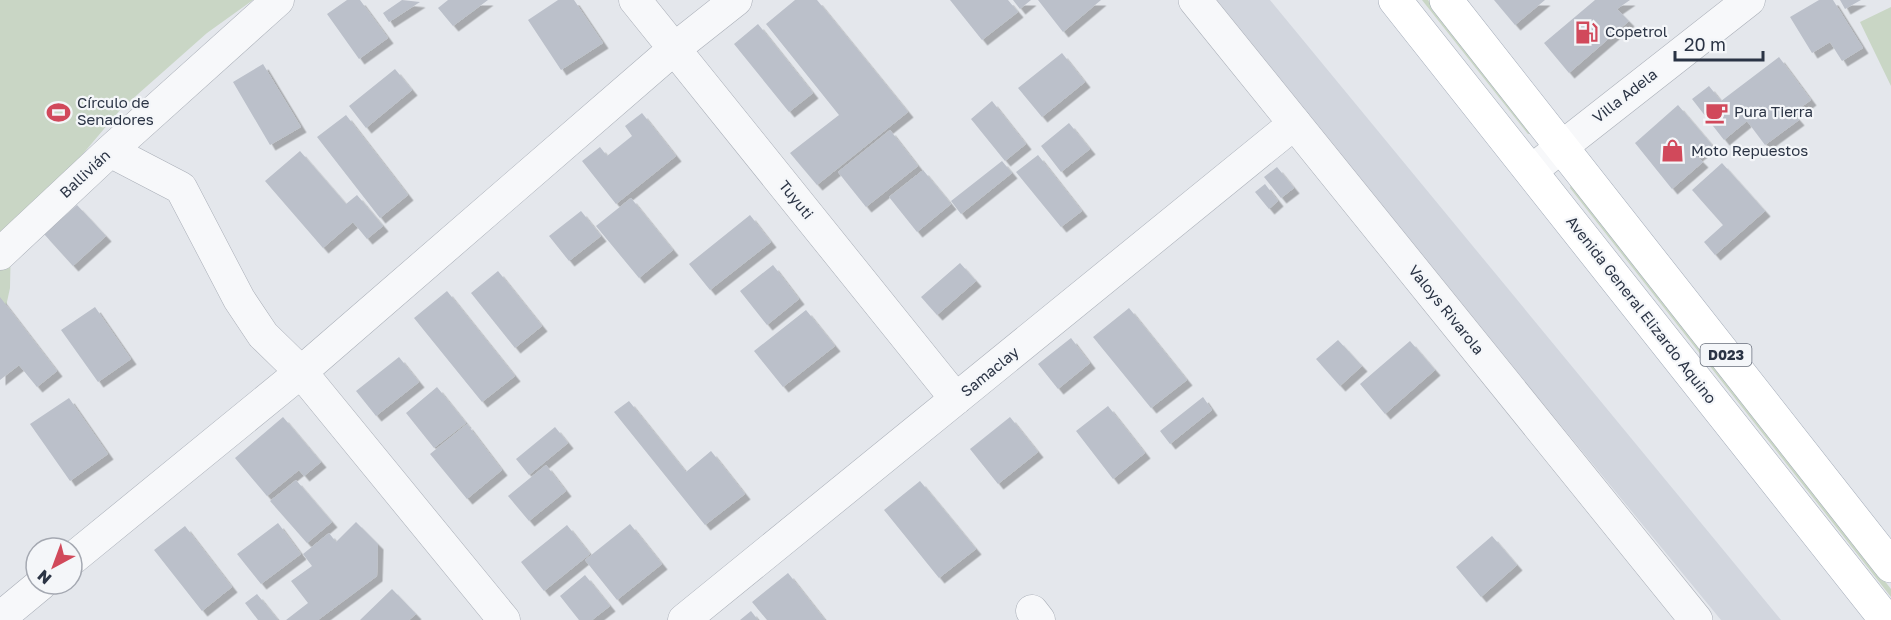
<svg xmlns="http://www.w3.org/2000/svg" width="1891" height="620" font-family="'Golos Text',sans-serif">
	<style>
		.built { fill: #d2d6de }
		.green { fill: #c9d6c5 }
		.building { fill: #bbc0ca; filter: url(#shadow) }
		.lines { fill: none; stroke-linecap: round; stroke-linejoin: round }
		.minor-casing { stroke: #a9aeb7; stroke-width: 33 }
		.tertiary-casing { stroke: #a9aeb7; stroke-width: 34 }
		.primary-casing { stroke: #a3abb8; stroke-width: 34 }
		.minor { stroke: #f7f8fa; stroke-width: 32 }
		.tertiary { stroke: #f7f8fa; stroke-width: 33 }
		.primary { stroke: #fff; stroke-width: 33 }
		.labels { text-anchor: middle; stroke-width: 4.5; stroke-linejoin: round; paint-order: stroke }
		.shield { fill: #f4f6f9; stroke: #676e7b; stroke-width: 1.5 }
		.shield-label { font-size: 14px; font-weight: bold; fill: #2b3445 }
		.poi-label { font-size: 15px; fill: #2b3445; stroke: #f4f6f9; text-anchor: start }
		.street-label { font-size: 15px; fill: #2b3445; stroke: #f4f6f9 }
	</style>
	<defs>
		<filter id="shadow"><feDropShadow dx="5.5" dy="5.5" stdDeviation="0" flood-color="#0004"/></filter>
	</defs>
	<rect width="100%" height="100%" fill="#e4e7ec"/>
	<!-- built -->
	<path class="built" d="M1211,0H1270L1781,620H1721Z"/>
	<!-- green -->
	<path class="green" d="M0,0H253L207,33L120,110L11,239L10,288L0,334Z
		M1422,0H1428L1532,131L1531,134H1528Z
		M1891,7V86L1860,22Z
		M1571,184L1891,589V597L1570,188Z"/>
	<!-- building -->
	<path class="building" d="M347,0H360L388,38L359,59L327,14Z
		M402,0L420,2L389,22L383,13Z
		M448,0H488L453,26L438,8Z
		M558,0H574L603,43L561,70L528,20Z
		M795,0H817L908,112L817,185L790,153L839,115L766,24Z
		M950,0H1008L1018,12L982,40Z
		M1013,0H1031L1020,9Z
		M1038,0H1101L1063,32Z
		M1494,0H1545L1515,25Z
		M1595,0H1630L1617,9L1629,21L1569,73L1544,43Z
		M1819,0H1833L1863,48L1842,61L1830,42L1812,53L1790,17Z
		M1840,0H1861L1845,9Z
		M758,24L813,93L789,112L734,44Z
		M1062,53L1085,82L1042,117L1018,88Z
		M1779,57L1811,100L1793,113L1799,120L1765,145L1747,121L1724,140L1692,99L1709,86L1721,101Z
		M263,64L301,127L270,145L233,82Z
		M395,69L412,90L366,128L349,106Z
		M992,101L1026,144L1005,161L971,119Z
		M1678,105L1712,145L1697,156L1703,162L1672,189L1635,143Z
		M642,113L676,156L616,204L582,161L600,147L607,156L632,136L625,126Z
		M346,115L408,195L380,218L317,137Z
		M1069,123L1090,149L1061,172L1041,146Z
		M890,130L918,166L866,207L838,172Z
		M300,151L346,204L357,195L383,226L367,239L353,222L323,248L265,181Z
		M1038,155L1082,211L1061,227L1016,172Z
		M1002,161L1012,173L961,214L951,201Z
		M1722,163L1765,211L1715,255L1704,242L1723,225L1692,190Z
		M1277,167L1294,188L1281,198L1264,177Z
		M923,170L951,204L917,232L889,197Z
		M1265,184L1278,201L1269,209L1255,192Z
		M631,198L673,250L639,278L596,226Z
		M77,205L106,236L73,266L44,234Z
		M581,211L601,236L569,261L549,236Z
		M750,215L771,242L710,290L689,264Z
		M960,263L976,281L937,315L921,297Z
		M773,265L799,299L767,325L740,291Z
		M498,271L542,326L515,348L471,293Z
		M447,291L515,376L482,402L414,318Z
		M0,297L57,371L37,387L19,365L0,380Z
		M95,307L131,359L98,382L61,330Z
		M1129,308L1187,380L1151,408L1093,337Z
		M806,310L835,346L783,387L754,351Z
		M1071,338L1090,363L1058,389L1038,364Z
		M1338,340L1362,366L1340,386L1316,359Z
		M1410,341L1435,370L1385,414L1360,384Z
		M399,357L419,382L376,416L356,391Z
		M437,387L466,423L434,448L406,413Z
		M1203,397L1212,410L1170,444L1160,431Z
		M69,398L108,454L70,481L30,424Z
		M629,401L686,472L711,451L745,494L705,525L614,412Z
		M1108,406L1145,453L1113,479L1076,431Z
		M283,417L321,462L304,476L299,470L267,496L235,458Z
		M1010,417L1038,452L998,484L970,449Z
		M467,424L502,470L467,499L430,454Z
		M555,427L568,443L529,475L516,459Z
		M546,465L566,491L529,521L508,496Z
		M296,480L332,522L307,543L270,501Z
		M920,481L976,549L939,578L884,510Z
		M356,522L378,544L377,576L318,620H286L308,603L291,581L312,566L303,554L329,533L336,542Z
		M278,523L301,554L261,584L237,554Z
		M630,524L662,564L617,600L585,560Z
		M567,525L590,554L544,591L521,562Z
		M185,526L232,587L202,611L154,550Z
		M1492,536L1517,565L1481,597L1456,567Z
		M788,573L825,620H767L752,602Z
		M585,575L610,606L592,620H579L560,596Z
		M392,589L416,614L409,620H360Z
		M257,594L278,620H258L245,603Z
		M751,611L758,620H740Z"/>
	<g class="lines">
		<defs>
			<path id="minor" d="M635,0L956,399
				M110,151L181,188L239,299L263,335L301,372L504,620
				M1531,171L1749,0
				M0,254L110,151L278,0
				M72,559L301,372L674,49L736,0
				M1032,611L1039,620
				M0,618L41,584
				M684,620L1295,123"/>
			<path id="tertiary" d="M1195,0L1696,620"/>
			<path id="primary" d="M1395,0L1886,620
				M1446,0L1891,566"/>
		</defs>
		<!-- minor casing -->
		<use href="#minor" class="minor-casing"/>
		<!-- tertiary casing -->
		<use href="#tertiary" class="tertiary-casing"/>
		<!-- primary casing -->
		<use href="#primary" class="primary-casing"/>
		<!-- minor -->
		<use href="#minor" class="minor"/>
		<!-- tertiary -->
		<use href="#tertiary" class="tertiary"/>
		<!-- primary -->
		<use href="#primary" class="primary"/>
	</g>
	<!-- icons -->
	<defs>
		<symbol id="fuel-bare" viewBox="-9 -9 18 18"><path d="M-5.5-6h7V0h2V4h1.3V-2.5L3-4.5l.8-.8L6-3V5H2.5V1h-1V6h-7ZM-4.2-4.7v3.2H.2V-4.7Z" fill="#d1495b" stroke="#f4f6f9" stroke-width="2.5" paint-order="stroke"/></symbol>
		<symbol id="stadium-bare" viewBox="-9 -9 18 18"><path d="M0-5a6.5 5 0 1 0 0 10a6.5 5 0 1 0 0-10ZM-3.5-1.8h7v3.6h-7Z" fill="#d1495b" stroke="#f4f6f9" stroke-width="2.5" paint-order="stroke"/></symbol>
		<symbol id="cafe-bare" viewBox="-9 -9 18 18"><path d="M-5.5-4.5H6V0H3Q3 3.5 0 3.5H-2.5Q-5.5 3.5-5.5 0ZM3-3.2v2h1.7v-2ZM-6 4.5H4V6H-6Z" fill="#d1495b" stroke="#f4f6f9" stroke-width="2.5" paint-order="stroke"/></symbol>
		<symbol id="shop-bare" viewBox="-9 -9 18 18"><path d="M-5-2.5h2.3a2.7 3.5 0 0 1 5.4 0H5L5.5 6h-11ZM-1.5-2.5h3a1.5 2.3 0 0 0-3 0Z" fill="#d1495b" stroke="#f4f6f9" stroke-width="2.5" paint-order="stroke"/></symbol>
	</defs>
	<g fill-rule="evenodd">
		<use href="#fuel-bare" x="1570" y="16" width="33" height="33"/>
		<use href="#stadium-bare" x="42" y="96" width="33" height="33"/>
		<use href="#cafe-bare" x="1700" y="96" width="33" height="33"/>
		<use href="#shop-bare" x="1656" y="134" width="33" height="33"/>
	</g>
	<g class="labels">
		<!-- shield labels -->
		<rect class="shield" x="1700.5" y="344" width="51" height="22" rx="4.5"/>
		<g class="shield-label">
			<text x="1726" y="360">D023</text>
		</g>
		<!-- poi labels -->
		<g class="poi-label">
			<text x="1605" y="37">Copetrol</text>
			<text x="77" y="108">Círculo de<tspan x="77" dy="17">Senadores</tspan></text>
			<text x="1734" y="117">Pura Tierra</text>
			<text x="1691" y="156">Moto Repuestos</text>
		</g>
		<!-- street labels -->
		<g class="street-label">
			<text transform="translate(1625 96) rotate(-38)" y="5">Villa Adela</text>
			<text transform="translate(85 174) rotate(-43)" y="5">Ballivián</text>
			<text transform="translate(796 200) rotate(51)" y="5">Tuyuti</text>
			<text transform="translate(1446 310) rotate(51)" y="5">Valoys Rivarola</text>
			<text transform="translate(1641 310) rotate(52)" y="5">Avenida General Elizardo Aquino</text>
			<text transform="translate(990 372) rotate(-39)" y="5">Samaclay</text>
		</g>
	</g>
	<!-- north arrow -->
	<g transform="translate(54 566) rotate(221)"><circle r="28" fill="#f4f6f9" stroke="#a4a8b1" stroke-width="1.5"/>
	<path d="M0-4.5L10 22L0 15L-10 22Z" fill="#d1495b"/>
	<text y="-9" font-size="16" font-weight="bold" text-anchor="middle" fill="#2b3445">N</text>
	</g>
	<!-- scale -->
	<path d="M1675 51v9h88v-9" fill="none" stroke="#2b3445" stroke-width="3"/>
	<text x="1684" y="51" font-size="18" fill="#2b3445" stroke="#f4f6f9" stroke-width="4.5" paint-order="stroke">20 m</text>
</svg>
